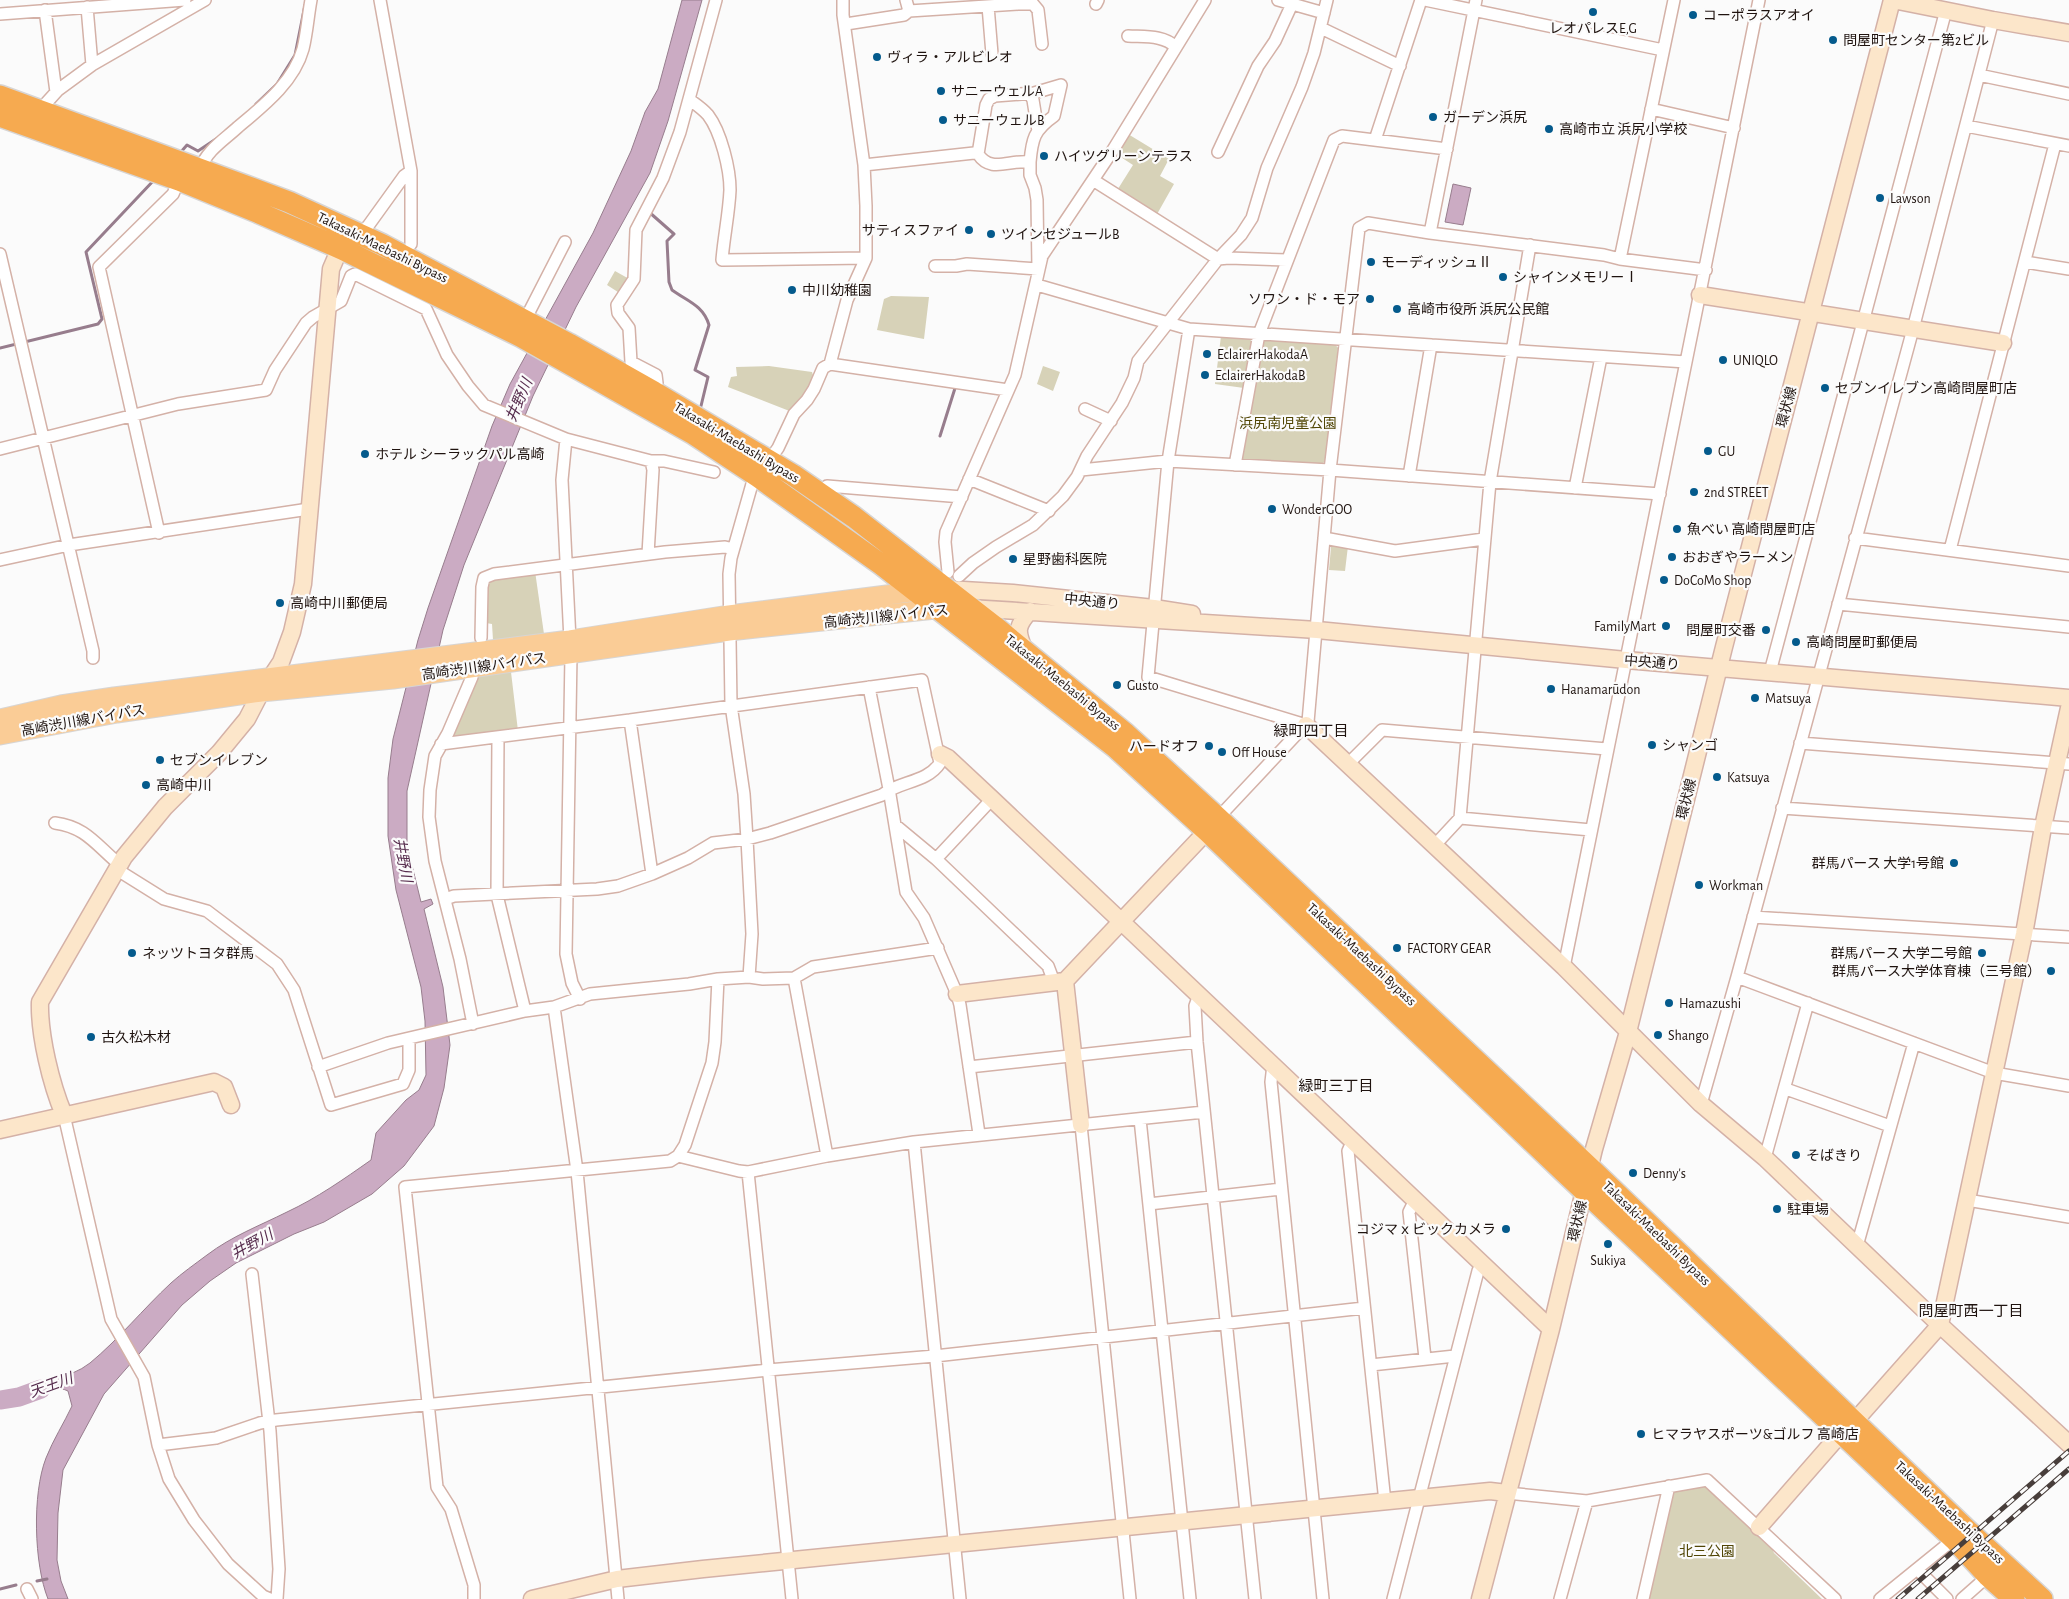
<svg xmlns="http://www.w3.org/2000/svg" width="2069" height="1599" font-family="'Alegreya Sans','Noto Sans JP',sans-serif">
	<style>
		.green { fill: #d7d2b8 }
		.water { fill: #cbabc3; stroke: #977d8d }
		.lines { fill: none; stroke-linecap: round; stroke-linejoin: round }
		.stream { stroke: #977d8d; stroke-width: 3 }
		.river { stroke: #cbabc3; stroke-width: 19 }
		.street-casing { stroke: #d4b1a7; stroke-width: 14 }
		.secondary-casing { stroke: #d4b1a7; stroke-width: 19 }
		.primary-casing { stroke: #d7d5d4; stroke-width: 21 }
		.highway-casing { stroke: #d7d5d4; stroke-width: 24 }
		.street { stroke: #fff; stroke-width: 11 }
		.secondary { stroke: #fce6ca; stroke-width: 16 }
		.primary { stroke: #facc96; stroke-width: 19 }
		.highway { stroke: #f6aa50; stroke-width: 21 }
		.rail-casing { stroke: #483e3b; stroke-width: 5 }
		.rail { stroke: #fbfbfb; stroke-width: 3; stroke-dasharray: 9; stroke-linecap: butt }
		.poi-dot { fill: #045a8c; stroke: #fbfbfb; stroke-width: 2 }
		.labels { text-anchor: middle; stroke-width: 4.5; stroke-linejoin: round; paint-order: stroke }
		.poi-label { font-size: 14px; fill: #1f130f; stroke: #fbfbfb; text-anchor: start }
		.street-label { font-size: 14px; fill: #1f130f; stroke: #fbfbfb }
		.park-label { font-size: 14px; fill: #514605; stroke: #fbfbfb }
		.water-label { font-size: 15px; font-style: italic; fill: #572d4e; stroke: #fbfbfb }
		.neighbourhood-label { font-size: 15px; fill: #1f130f; stroke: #fbfbfb }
	</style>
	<rect width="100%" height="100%" fill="#fbfbfb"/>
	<!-- green -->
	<path class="green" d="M1128,134L1169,159L1160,176L1174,184L1156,216L1116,192L1133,165L1116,154Z
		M615,271L631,280L621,294L607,285Z
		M891,296L929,297L924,339L877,330L884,299Z
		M1221,336L1248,337L1253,343L1244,388L1215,384Z
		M1267,339L1334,343L1338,348L1325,461L1320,466L1243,461L1241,457L1262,343Z
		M769,366L812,372L815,381L792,412L728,387L731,377L737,376L736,367Z
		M1043,366L1060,372L1053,391L1037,384Z
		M1340,544L1348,546L1345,571L1329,570L1331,547Z
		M535,571L544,634L493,640L492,624L486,623L488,581Z
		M511,672L518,731L456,737L453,733L477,676Z
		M1699,1485L1707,1487L1772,1548L1774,1553L1822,1599H1648L1672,1492L1677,1489Z"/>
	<!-- water -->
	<path class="water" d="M682,0H702L668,121L650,173L576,307L533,396L464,565L443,630L407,791V845L421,902L431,899L433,904L424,909L443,987L450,1045L444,1088L434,1126L404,1166L372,1194L324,1222L294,1234L236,1263L210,1281L182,1305L104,1394L63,1470L58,1513L57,1560L61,1581L68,1599H48C34,1564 32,1494 46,1458C53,1440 64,1423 72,1406L68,1391C50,1382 35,1401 19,1397C38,1379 69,1380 90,1363C119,1339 143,1309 171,1283C182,1273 195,1264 207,1255C232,1236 259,1226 287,1212C317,1198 344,1179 371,1160L376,1133L406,1100L419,1090L426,1075L425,1021L421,987L396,890L388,836V778L393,739L418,640L428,608L492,426L510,384L593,233L631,151L645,112L658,89Z
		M1453,184L1471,188L1463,225L1445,222Z"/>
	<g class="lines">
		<!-- stream -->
		<path class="stream" d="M256,104L277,84L295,55L305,5
			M180,153L187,145L198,151L216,139
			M649,212L674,234L667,241L669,282L672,290C687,301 703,305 709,325L695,370L708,377L701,406
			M0,348L98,324L102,319L86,252L155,179
			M940,436L956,385
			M37,1581L47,1579
			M0,1589L16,1585"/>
		<!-- river -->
		<path class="river" d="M0,1400L19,1397L41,1389"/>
		<defs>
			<path id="street" d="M1278,0L1324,13
				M1425,0L1663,50
				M1018,4H1033L1038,10L1042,44
				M1096,4L1098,0
				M988,6L992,54
				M87,7L92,65
				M45,10L56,92
				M909,11L1018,4V0
				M0,14L185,0
				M846,24L904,15L909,11L906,0
				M1321,28L1400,66
				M1128,36C1146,37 1163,35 1176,47
				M1979,75L2069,94
				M1030,94L1033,100L1038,131
				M690,100C697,105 703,109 708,115C721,132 730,169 730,190C729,213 724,236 722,260L866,258
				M1651,109L1734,128
				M39,111L58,90L92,65L205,0
				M1966,126L2069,146
				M1375,140L1421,0
				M1218,152L1258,66L1275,41L1292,4
				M978,154L986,105L989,99L995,96L1034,93L1061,85L1054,116C1034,130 1032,139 1030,162
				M864,165L974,153L978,154C991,174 1010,159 1030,162V175L1035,188L1037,200L1038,269L967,264L956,266H935
				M200,169C207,150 224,140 238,127C263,106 294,82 303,49C307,33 308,16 311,0
				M411,171V244
				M1093,180L1218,259L1229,258L1287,260
				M1430,233L1476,0
				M360,234L368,226L404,176L411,171L380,0
				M0,254L93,651V658
				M1620,259L1674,0
				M2025,262L2069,269
				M1037,285L1189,329L1686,362
				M525,320L565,242
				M1189,329L1168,461L1148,677L1306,725
				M830,364L1008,390
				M654,392L657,383L656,375L631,362L629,328L618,313L617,305L634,279L636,230L663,178L680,132L716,0
				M1085,409L1111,421
				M566,439L562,480L570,640
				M0,449L178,404L266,390L275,370L306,323L313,317L341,301L351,276L355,274L426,309L447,355L468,386L484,405L566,439L651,461L653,470L648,554
				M651,461H664L714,472
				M1235,465L1259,334L1334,140L1342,136L1447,149
				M1081,470L1168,461L1330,470L1660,494
				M1409,476L1431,345
				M969,479L1049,511
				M1575,488L1601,357
				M821,493L827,486L962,497
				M159,533L99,267L173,194L179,180
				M1324,538L1395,551L1484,539
				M1855,538L2069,566
				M1950,550L2055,144
				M0,560L69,545L309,509
				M948,572L945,542L946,532L1015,375L1042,256L1113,150L1205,0
				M959,576L973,563L996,547L1033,525L1063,496L1077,477L1087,456L1122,403L1134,378L1138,361L1218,259L1241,235L1252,218L1267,168L1302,87L1314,53L1327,0
				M1838,604L2069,627
				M481,638L482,587L484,578L494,574L665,552L725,547L733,549
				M571,655L566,954L572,983L580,999
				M1770,672L1946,10
				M472,677L448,733L435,756L430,790L429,817L435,861L460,959L473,1024
				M869,687L889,789L906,892L924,918L957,994L960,1005L979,1134
				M630,720L652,874
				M498,737L497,895L525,1011
				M1800,743L2069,764
				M441,744L630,720L922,680L940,763C927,783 899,781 882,795L770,833L747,839L713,843L688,858L652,874L618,886L597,889L454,896L445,899
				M1349,763L1382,730L1607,749
				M1782,808L2069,828
				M1218,818L1308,722L1330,470L1359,228L1368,223L1430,233L1604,255L1620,259L1706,270
				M1460,818L1591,830
				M55,823C86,827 96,845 119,864
				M895,825L936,859L1048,966L1054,982
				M1435,845L1460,818L1490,482L1530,245
				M936,859L992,799
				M116,869L164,899L207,911L277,964L294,990L331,1105L403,1084L409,1070V1039
				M1753,917L2069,937
				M1564,967L1759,0
				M749,977L752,934L747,839L744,794L731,705L729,574L731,558L752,484L778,448L794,414L807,400L814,389L823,368L830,364L847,300L866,258V206L864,165L843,15V0
				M1737,977L1994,1073L2069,1086
				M794,978L813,967L938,948
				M1199,995L1195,1006L1197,1042L1255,1599
				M554,1007L577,1171L618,1599
				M1273,1065L1271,1082L1323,1599
				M318,1067L388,1043L525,1011L554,1007L590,994L689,984L718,979L749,977L763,979L794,978L827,1156
				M969,1067L1197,1042
				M1786,1089L1890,1126
				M1701,1104L1737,977L1913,329L1993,20
				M64,1115L111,1319L144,1377L158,1445L169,1479L194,1520L228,1564L263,1596L270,1599
				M1140,1119L1190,1599
				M1081,1125L1130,1599
				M1353,1140L1348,1151L1385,1502
				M914,1142L960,1599
				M678,1156L739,1171L748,1172L827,1156L914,1142L1204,1112
				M1765,1158L1808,1003
				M748,1172L792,1599
				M1415,1200L1409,1212L1425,1358
				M1967,1200L2069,1217
				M1149,1204L1281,1189
				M1857,1246L1914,1043
				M252,1274L270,1431L279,1569L277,1599
				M1371,1365L1455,1356
				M158,1445L216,1438L260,1423L276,1420L768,1370L935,1356L1364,1308
				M1507,1493L1587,1501L1707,1480L1835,1599
				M1917,1569L1947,1599
				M27,1589L32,1599
				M474,1599V1585L451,1509L437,1487L405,1187L670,1161L678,1156L685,1145L712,1063L715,1042L718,979
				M1393,1599L1478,1271L1482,1263
				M1560,1599L1587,1501
				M1643,1599L1669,1486
				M1880,1599L1954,1539
				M1962,1599L1988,1576"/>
			<path id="secondary" d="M1893,0L1993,20L2069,33
				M1700,295L2003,343
				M947,589L1013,593L1154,608L1192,614
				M969,608L1317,630L1626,660L2069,698
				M1025,652C1017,632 1015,627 1030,611
				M1306,725L1564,967L1701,1104L1765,1158L1940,1325L2069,1444
				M940,754L948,758L992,799L1551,1329
				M1065,981L1081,1125
				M957,994L1065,981L1207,831
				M64,1115C51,1084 39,1035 40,1002L124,857L165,807L219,753L247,719L261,692L281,662L292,632L303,584L331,269L337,255L351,242
				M0,1130L214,1082L224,1087L231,1105
				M1854,1422L1940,1325L2024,934L2043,827L2069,708
				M1759,1527L1842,1432
				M532,1599L617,1579L703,1569L1490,1491L1507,1493
				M1480,1599L1551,1329L1594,1149L1628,1032L1724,647L1892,0"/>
			<path id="primary" d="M0,719L61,705L114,697L570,640L729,615L926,590
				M0,735L117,713L261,692L393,679L729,631L945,608"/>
			<path id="highway" d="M0,96L246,186L289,202L383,245L569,344L654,392L793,475L854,517L994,626L1126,734L1218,818L1590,1168L1967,1530L2042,1599
				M0,116L179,180L257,212L342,249L522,337L692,433L757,476L882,565L1115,747L1207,831L1563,1171L1954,1539L1988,1576L2014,1599"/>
		</defs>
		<!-- street casing -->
		<use href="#street" class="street-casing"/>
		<!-- secondary casing -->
		<use href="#secondary" class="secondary-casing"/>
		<!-- primary casing -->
		<use href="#primary" class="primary-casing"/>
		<!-- highway casing -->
		<use href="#highway" class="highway-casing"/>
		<!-- street -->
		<use href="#street" class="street"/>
		<!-- secondary -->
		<use href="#secondary" class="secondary"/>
		<!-- primary -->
		<use href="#primary" class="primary"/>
		<!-- highway -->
		<use href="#highway" class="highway"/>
		<defs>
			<path id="rail" d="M1898,1599L2069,1451
				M1918,1599L2069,1469"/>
		</defs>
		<!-- rail casing -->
		<use href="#rail" class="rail-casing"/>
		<!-- rail -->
		<use href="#rail" class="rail"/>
	</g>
	<!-- markers -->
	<g class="poi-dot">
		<circle cx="1593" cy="12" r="5"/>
		<circle cx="1693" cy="15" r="5"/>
		<circle cx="1833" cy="40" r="5"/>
		<circle cx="877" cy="57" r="5"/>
		<circle cx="941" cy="91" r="5"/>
		<circle cx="1433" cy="117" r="5"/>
		<circle cx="943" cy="120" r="5"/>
		<circle cx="1549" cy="129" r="5"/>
		<circle cx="1044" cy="156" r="5"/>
		<circle cx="1880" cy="198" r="5"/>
		<circle cx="969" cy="230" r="5"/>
		<circle cx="991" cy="234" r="5"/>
		<circle cx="1371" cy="262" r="5"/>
		<circle cx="1503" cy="277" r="5"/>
		<circle cx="792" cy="290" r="5"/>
		<circle cx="1370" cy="299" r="5"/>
		<circle cx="1397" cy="309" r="5"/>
		<circle cx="1207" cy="354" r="5"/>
		<circle cx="1723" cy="360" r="5"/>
		<circle cx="1205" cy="375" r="5"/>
		<circle cx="1825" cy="388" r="5"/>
		<circle cx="1708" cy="451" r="5"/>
		<circle cx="365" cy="454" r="5"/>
		<circle cx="1694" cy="492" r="5"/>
		<circle cx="1272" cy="509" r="5"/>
		<circle cx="1677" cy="529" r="5"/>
		<circle cx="1672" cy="557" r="5"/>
		<circle cx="1013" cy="559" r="5"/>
		<circle cx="1664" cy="580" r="5"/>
		<circle cx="280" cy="603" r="5"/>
		<circle cx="1666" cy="626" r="5"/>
		<circle cx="1766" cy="630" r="5"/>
		<circle cx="1796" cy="642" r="5"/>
		<circle cx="1117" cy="685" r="5"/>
		<circle cx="1551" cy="689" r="5"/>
		<circle cx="1755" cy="698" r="5"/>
		<circle cx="1652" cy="745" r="5"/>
		<circle cx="1209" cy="746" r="5"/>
		<circle cx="1222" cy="752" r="5"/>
		<circle cx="160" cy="760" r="5"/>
		<circle cx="1717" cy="777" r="5"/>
		<circle cx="146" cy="785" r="5"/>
		<circle cx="1954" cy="863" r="5"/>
		<circle cx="1699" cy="885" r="5"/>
		<circle cx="1397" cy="948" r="5"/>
		<circle cx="132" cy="953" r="5"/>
		<circle cx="1982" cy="953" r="5"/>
		<circle cx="2051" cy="971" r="5"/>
		<circle cx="1669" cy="1003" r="5"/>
		<circle cx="1658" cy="1035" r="5"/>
		<circle cx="91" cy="1037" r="5"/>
		<circle cx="1796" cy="1155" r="5"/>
		<circle cx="1633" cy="1173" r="5"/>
		<circle cx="1777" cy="1209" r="5"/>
		<circle cx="1506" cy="1229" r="5"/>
		<circle cx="1608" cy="1244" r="5"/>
		<circle cx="1641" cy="1434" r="5"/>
	</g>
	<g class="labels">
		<!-- poi labels -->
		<g class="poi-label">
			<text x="1703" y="20">コーポラスアオイ</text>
			<text x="1593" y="33" text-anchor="middle">レオパレスE,G</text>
			<text x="1843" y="45">問屋町センター第2ビル</text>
			<text x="887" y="62">ヴィラ・アルビレオ</text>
			<text x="951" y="96">サニーウェルA</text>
			<text x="1443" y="122">ガーデン浜尻</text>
			<text x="953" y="125">サニーウェルB</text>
			<text x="1559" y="134">高崎市立 浜尻小学校</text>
			<text x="1054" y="161">ハイツグリーンテラス</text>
			<text x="1890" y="203">Lawson</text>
			<text x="959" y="235" text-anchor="end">サティスファイ</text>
			<text x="1001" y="239">ツインセジュールB</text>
			<text x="1381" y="267">モーディッシュⅡ</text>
			<text x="1513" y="282">シャインメモリーⅠ</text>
			<text x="802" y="295">中川幼稚園</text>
			<text x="1360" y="304" text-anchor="end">ソワン・ド・モア</text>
			<text x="1407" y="314">高崎市役所 浜尻公民館</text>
			<text x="1217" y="359">EclairerHakodaA</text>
			<text x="1733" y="365">UNIQLO</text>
			<text x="1215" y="380">EclairerHakodaB</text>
			<text x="1835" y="393">セブンイレブン高崎問屋町店</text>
			<text x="1718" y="456">GU</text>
			<text x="375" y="459">ホテル シーラックパル高崎</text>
			<text x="1704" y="497">2nd STREET</text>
			<text x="1282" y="514">WonderGOO</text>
			<text x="1687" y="534">魚べい 高崎問屋町店</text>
			<text x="1682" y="562">おおぎやラーメン</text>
			<text x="1023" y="564">星野歯科医院</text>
			<text x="1674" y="585">DoCoMo Shop</text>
			<text x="290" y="608">高崎中川郵便局</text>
			<text x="1656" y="631" text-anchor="end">FamilyMart</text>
			<text x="1756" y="635" text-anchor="end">問屋町交番</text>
			<text x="1806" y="647">高崎問屋町郵便局</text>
			<text x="1127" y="690">Gusto</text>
			<text x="1561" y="694">Hanamarūdon</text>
			<text x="1765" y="703">Matsuya</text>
			<text x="1662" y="750">シャンゴ</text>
			<text x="1199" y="751" text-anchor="end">ハードオフ</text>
			<text x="1232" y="757">Off House</text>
			<text x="170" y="765">セブンイレブン</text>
			<text x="1727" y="782">Katsuya</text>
			<text x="156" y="790">高崎中川</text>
			<text x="1944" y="868" text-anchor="end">群馬パース 大学1号館</text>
			<text x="1709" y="890">Workman</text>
			<text x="1407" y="953">FACTORY GEAR</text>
			<text x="142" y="958">ネッツトヨタ群馬</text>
			<text x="1972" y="958" text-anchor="end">群馬パース 大学二号館</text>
			<text x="2041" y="976" text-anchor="end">群馬パース大学体育棟（三号館）</text>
			<text x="1679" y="1008">Hamazushi</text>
			<text x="1668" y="1040">Shango</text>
			<text x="101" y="1042">古久松木材</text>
			<text x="1806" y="1160">そばきり</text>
			<text x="1643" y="1178">Denny's</text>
			<text x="1787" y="1214">駐車場</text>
			<text x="1496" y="1234" text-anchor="end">コジマｘビックカメラ</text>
			<text x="1608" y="1265" text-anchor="middle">Sukiya</text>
			<text x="1651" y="1439">ヒマラヤスポーツ&amp;ゴルフ 高崎店</text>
		</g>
		<!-- street labels -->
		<g class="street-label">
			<text transform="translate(383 247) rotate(26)" y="5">Takasaki-Maebashi Bypass</text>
			<text transform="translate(1786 407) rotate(-75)" y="5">環状線</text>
			<text transform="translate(737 442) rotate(31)" y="5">Takasaki-Maebashi Bypass</text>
			<text transform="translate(1092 601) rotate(6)" y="5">中央通り</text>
			<text transform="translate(886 616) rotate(-6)" y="5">高崎渋川線バイパス</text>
			<text transform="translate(1652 662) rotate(5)" y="5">中央通り</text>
			<text transform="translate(484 666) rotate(-8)" y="5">高崎渋川線バイパス</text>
			<text transform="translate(1063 682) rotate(39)" y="5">Takasaki-Maebashi Bypass</text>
			<text transform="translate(83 720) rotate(-10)" y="5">高崎渋川線バイパス</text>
			<text transform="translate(1686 799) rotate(-76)" y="5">環状線</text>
			<text transform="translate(1362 954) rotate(43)" y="5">Takasaki-Maebashi Bypass</text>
			<text transform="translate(1577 1221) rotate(-77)" y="5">環状線</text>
			<text transform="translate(1657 1233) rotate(44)" y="5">Takasaki-Maebashi Bypass</text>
			<text transform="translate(1950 1512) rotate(43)" y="5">Takasaki-Maebashi Bypass</text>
		</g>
		<!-- park labels -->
		<g class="park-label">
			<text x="1288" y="428">浜尻南児童公園</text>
			<text x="1707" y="1556">北三公園</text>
		</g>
		<!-- water labels -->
		<g class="water-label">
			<text transform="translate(519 400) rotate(-67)" y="5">井野川</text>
			<text transform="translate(403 860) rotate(80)" y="5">井野川</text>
			<text transform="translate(252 1244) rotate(-29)" y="5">井野川</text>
			<text transform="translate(51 1385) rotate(-20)" y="5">天王川</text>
		</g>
		<!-- neighbourhood labels -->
		<g class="neighbourhood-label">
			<text x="1311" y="736">緑町四丁目</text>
			<text x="1336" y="1091">緑町三丁目</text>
			<text x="1971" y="1316">問屋町西一丁目</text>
		</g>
	</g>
</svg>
